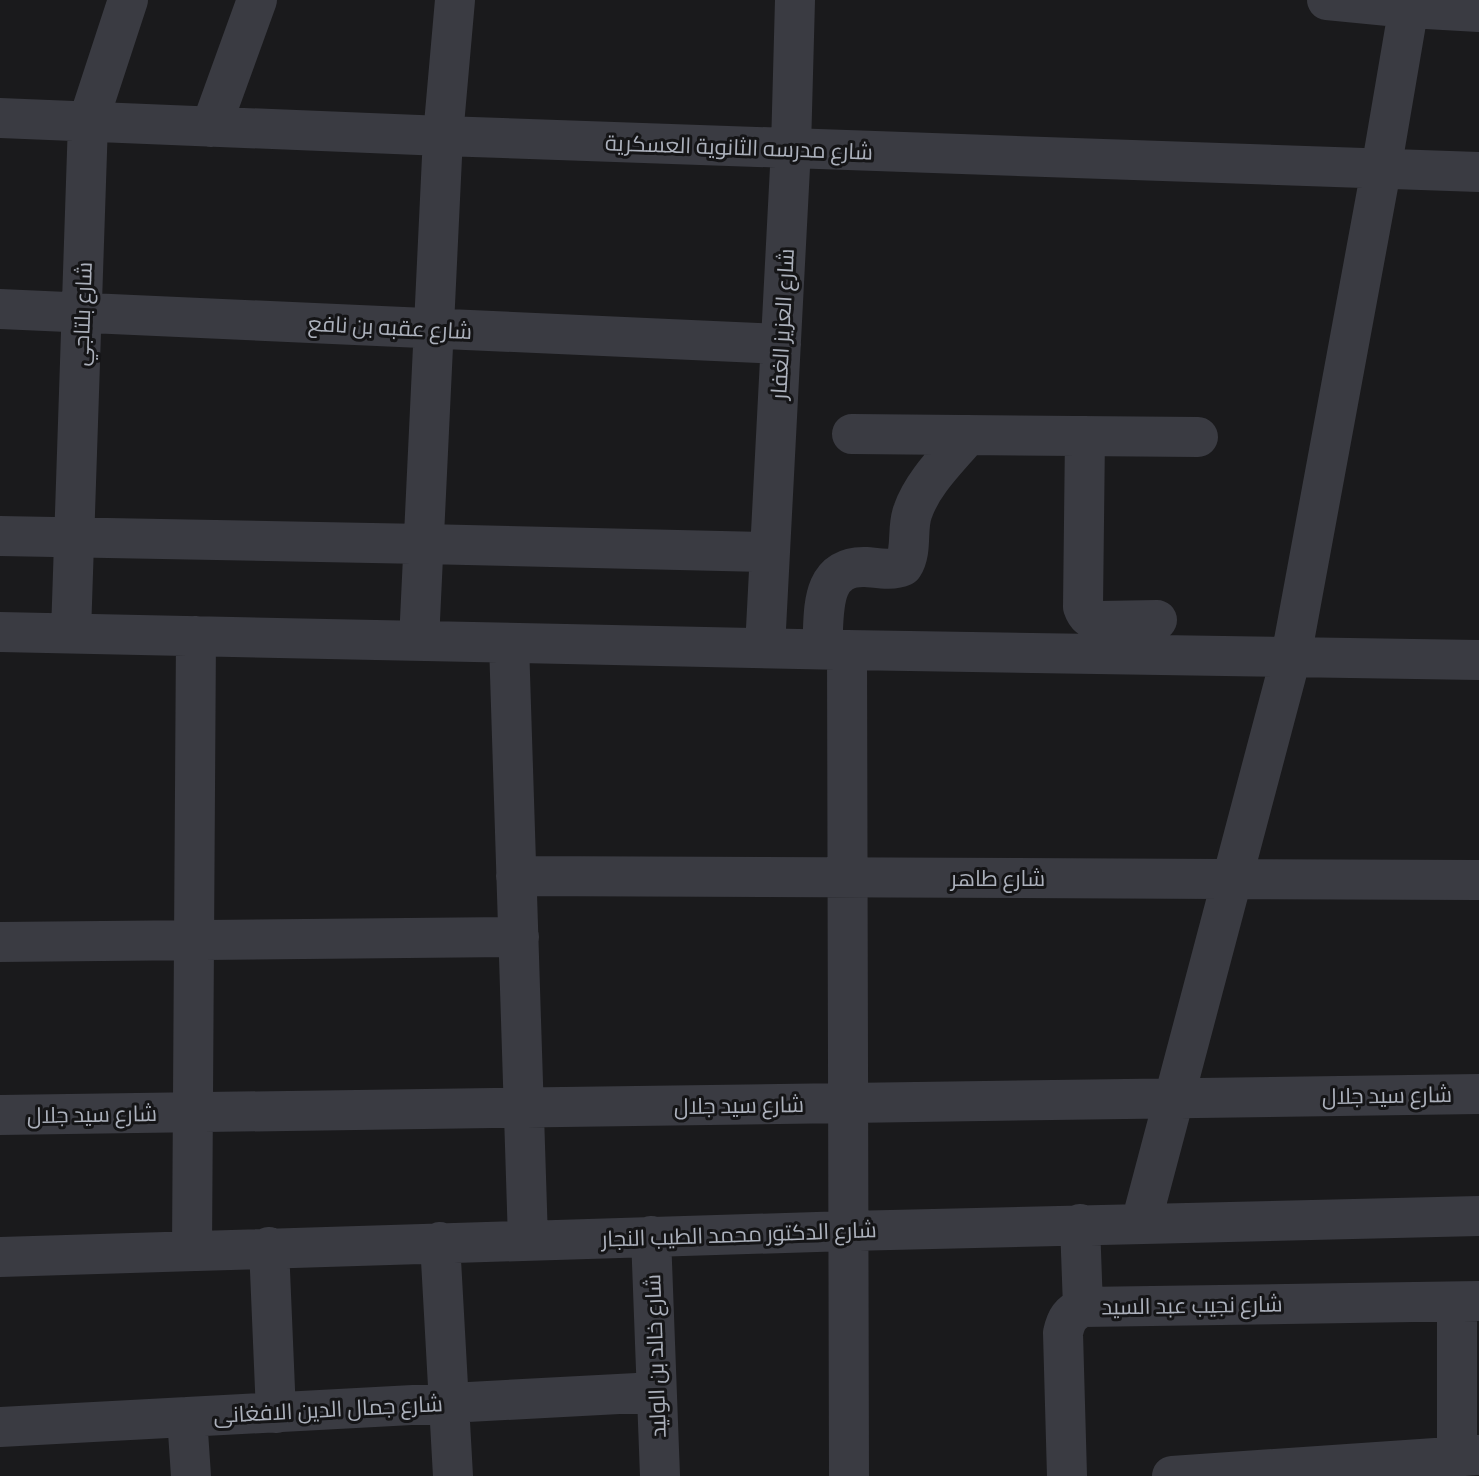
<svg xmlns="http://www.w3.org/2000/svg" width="1479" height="1476" font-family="Signika,Cairo,sans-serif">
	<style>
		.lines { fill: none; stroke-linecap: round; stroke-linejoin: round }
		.minor { stroke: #3a3b42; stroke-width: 40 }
		.labels { text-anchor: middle; stroke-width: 6; stroke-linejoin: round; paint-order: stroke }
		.street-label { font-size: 22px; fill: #acb1bc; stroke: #151517 }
	</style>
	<rect width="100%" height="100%" fill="#1a1a1c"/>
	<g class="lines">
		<!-- minor -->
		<path class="minor" d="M1327,0L1409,8L1479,12
			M0,118L443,136L1479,172
			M211,127L257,0
			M0,309L781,344
			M852,434L1198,437
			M1085,436L1083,607C1086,616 1091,620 1100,621L1157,620
			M0,536L424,544L769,552
			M0,632L847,650L1479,660
			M71,633L88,122L128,0
			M419,641L443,136L455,0
			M509,643L528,1240
			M765,648L791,148L795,0
			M822,649C825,616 817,565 866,567C878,568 892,571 903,566C913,550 906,528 913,511C923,482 949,458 968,435
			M847,650L849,1476
			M516,876L1479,880
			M0,942L519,937
			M0,1115L1479,1094
			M1141,1223L1291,657L1381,170L1410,0
			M1080,1224L1083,1307
			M651,1236L660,1476
			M440,1242L453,1476
			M269,1247L276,1413
			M192,1250L196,636
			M0,1257L848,1231L1479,1216
			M1457,1302V1456
			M187,1417L191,1476
			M0,1427L656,1392
			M1067,1476L1063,1333C1066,1319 1070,1313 1083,1307L1479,1301
			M1172,1476L1479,1455"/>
	</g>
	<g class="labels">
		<!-- street labels -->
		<g class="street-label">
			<text transform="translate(739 147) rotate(2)" y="8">شارع مدرسه الثانوية العسكرية</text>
			<text transform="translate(82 314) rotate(-88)" y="8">شارع بلتاجي</text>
			<text transform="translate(782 324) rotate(-87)" y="8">شارع العزيز الغفار</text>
			<text transform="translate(390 327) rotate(3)" y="8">شارع عقبه بن نافع</text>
			<text x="998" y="886">شارع طاهر</text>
			<text transform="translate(1387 1095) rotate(-1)" y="8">شارع سيد جلال</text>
			<text transform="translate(739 1105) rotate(-1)" y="8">شارع سيد جلال</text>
			<text transform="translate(92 1114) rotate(-1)" y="8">شارع سيد جلال</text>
			<text transform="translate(739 1234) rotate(-2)" y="8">شارع الدكتور محمد الطيب النجار</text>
			<text transform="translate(1192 1305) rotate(-1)" y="8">شارع نجيب عبد السيد</text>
			<text transform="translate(655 1356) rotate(-92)" y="8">شارع خالد بن الوليد</text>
			<text transform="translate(328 1409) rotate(-3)" y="8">شارع جمال الدين الافغانى</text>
		</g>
	</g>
</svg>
